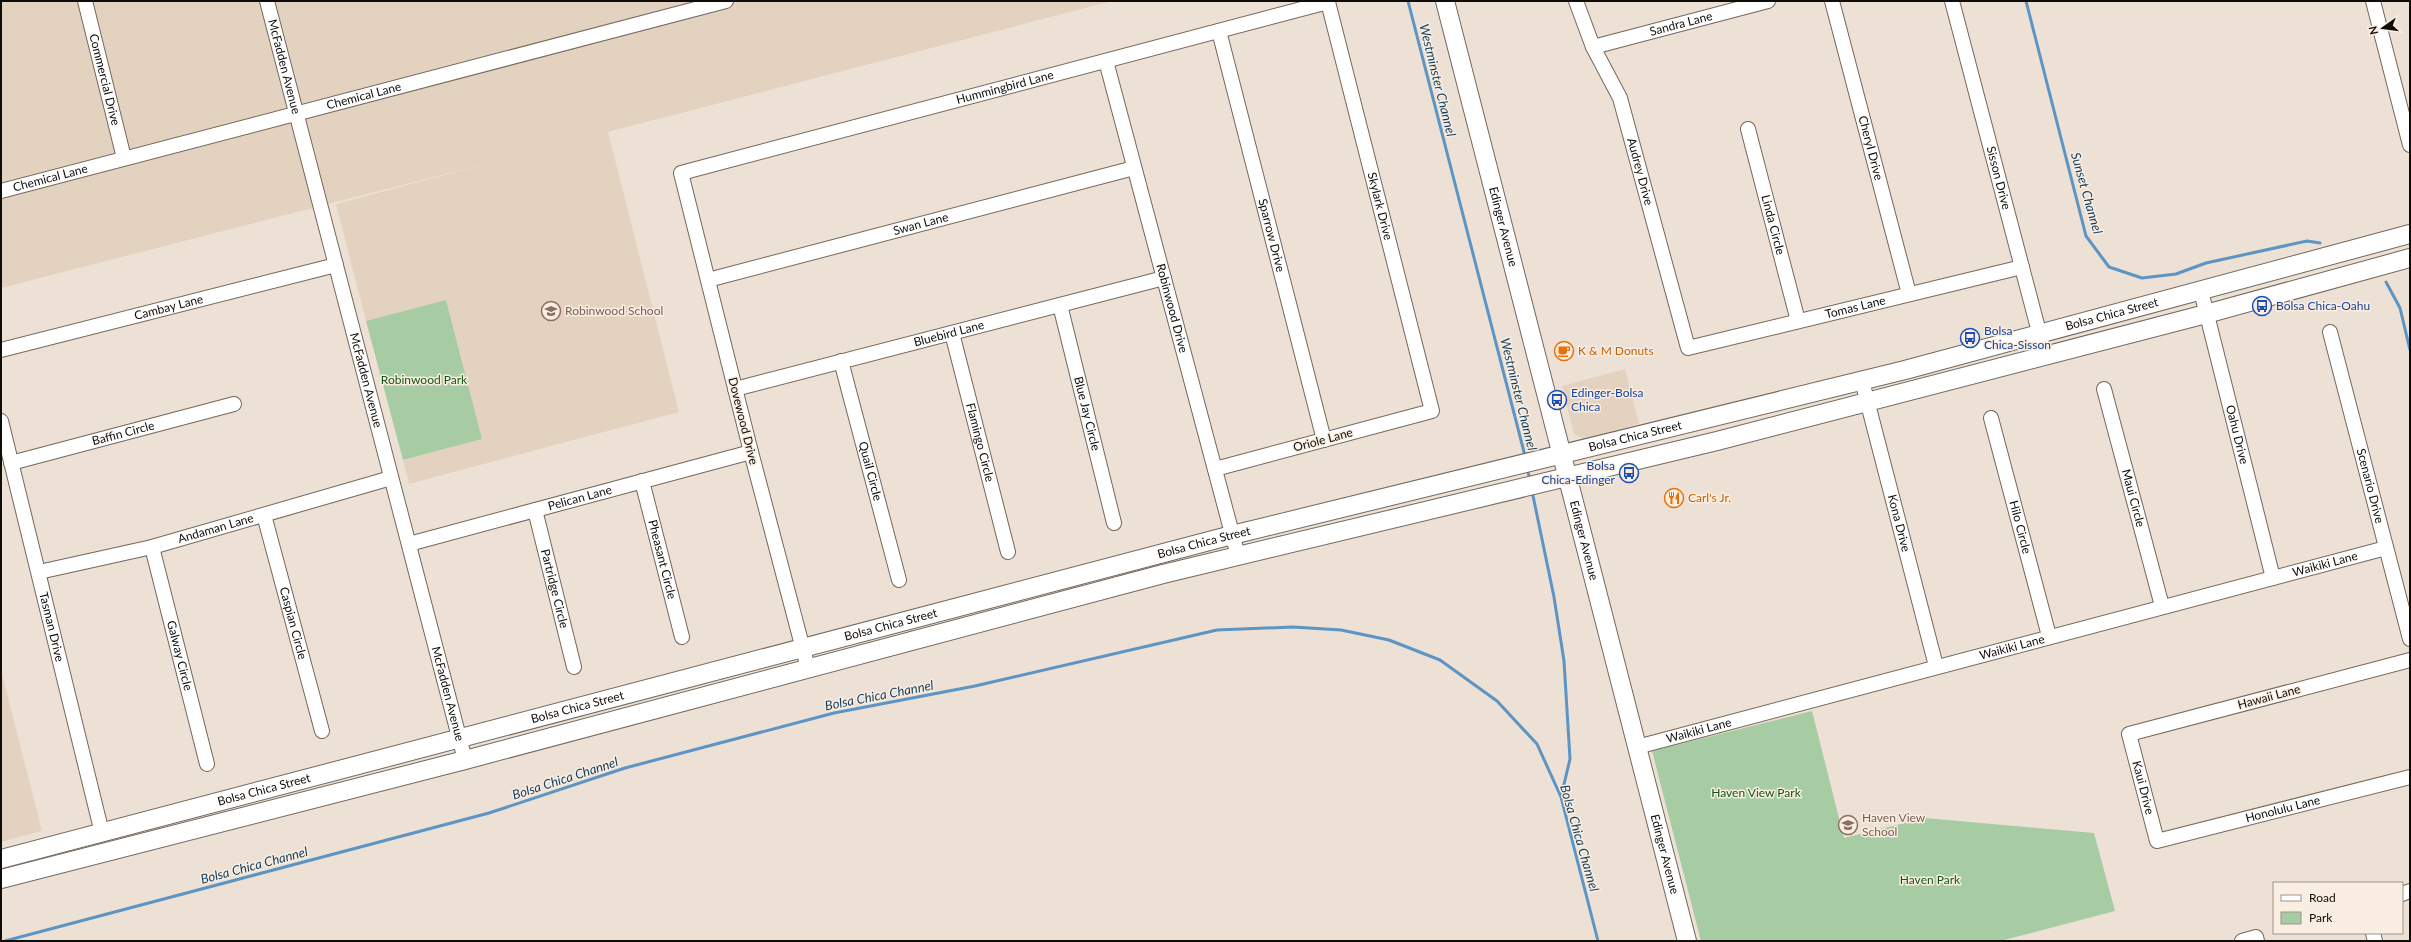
<svg xmlns="http://www.w3.org/2000/svg" width="2411" height="942" font-family="Lato,sans-serif">
	<style>
		.built { fill: #e4d2c1 }
		.green { fill: #a7cca3 }
		.lines { fill: none; stroke-linecap: round; stroke-linejoin: round }
		.stream { stroke: #5c95c3; stroke-width: 3 }
		.minor-casing { stroke: #73685e; stroke-width: 16 }
		.major-casing { stroke: #73685e; stroke-width: 20 }
		.minor { stroke: #fff; stroke-width: 14 }
		.major { stroke: #fff; stroke-width: 18 }
		.labels { text-anchor: middle; stroke-width: 3; stroke-linejoin: round; paint-order: stroke }
		.street-label { font-size: 12px; fill: #100c08; stroke: #faeee2 }
		.transit-label { font-size: 12px; fill: #164399; stroke: #faeee2; text-anchor: start }
		.education-label { font-size: 12px; fill: #785e54; stroke: #faeee2; text-anchor: start }
		.food-label { font-size: 12px; fill: #c56008; stroke: #faeee2; text-anchor: start }
		.park-label { font-size: 12px; fill: #12550e; stroke: #faeee2 }
		.water-label { font-size: 13px; font-style: italic; fill: #113d5c; stroke: #faeee2 }
	</style>
	<rect width="100%" height="100%" fill="#ede0d5"/>
	<!-- built -->
	<path class="built" d="M1,1H1112L608,132L679,412L409,484L403,460L482,439L446,301L366,321L336,204L504,159L1,288Z
		M1625,369L1639,424L1585,439L1574,434L1562,386Z
		M1,670L42,831L1,842Z"/>
	<!-- green -->
	<path class="green" d="M446,300L482,439L403,460L366,321Z
		M1812,711L1844,838L1925,818L2094,833L2115,911L2000,941H1701L1652,751Z"/>
	<g class="lines">
		<!-- stream -->
		<path class="stream" d="M1408,1L1525,456
			M2026,1L2086,236L2109,267L2142,278L2176,274L2206,263L2307,241L2320,243
			M2386,282L2400,308L2410,350
			M1527,468L1530,480
			M1532,491L1554,597L1564,661L1570,759L1561,797
			M5,941L489,813L625,768L834,713L975,686L1217,630L1293,627L1341,630L1389,640L1440,660L1497,701L1537,744L1561,797L1598,941"/>
		<defs>
			<g id="minor">
				<path id="s1" d="M85,1L124,158"/>
				<path id="s2" d="M267,1L465,760"/>
				<path id="s3" d="M1576,1L1593,47L1620,98L1688,348L2022,267"/>
				<path id="s4" d="M1832,1L1909,294"/>
				<path id="s5" d="M1952,1L2045,355"/>
				<path d="M2373,1L2410,145"/>
				<path id="s6" d="M1219,31L1324,440"/>
				<path id="s7" d="M1593,47L1768,1"/>
				<path id="s8" d="M1106,61L1238,556"/>
				<path id="s9" d="M1748,129L1798,321"/>
				<path id="s10" d="M1,191L726,1"/>
				<path id="s11" d="M708,280L1134,168"/>
				<path id="s12" d="M2201,291L2273,578"/>
				<path id="s13" d="M1060,305L1114,523"/>
				<path id="s14" d="M2330,332L2410,639"/>
				<path id="s15" d="M952,333L1008,552"/>
				<path id="s16" d="M1,350L336,265"/>
				<path id="s17" d="M841,361L899,580"/>
				<path id="s18" d="M1862,381L1936,666"/>
				<path id="s19" d="M735,389L1164,278"/>
				<path id="s20" d="M2104,389L2162,606"/>
				<path id="s21" d="M1991,418L2049,636"/>
				<path id="s22" d="M1,421L102,833"/>
				<path id="s23" d="M11,463L234,404"/>
				<path id="s24" d="M642,481L682,637"/>
				<path id="s25" d="M535,510L574,667"/>
				<path id="s26" d="M264,515L322,731"/>
				<path id="s27" d="M409,544L751,452"/>
				<path id="s28" d="M152,547L207,764"/>
				<path id="s29" d="M39,572L152,547L391,478"/>
				<path id="s30" d="M2410,660L2129,734L2157,841L2410,777"/>
				<path id="s31" d="M808,668L751,452L681,173L1328,2L1432,411L1215,469"/>
				<path id="s32" d="M1637,747L2386,548"/>
				<path d="M2402,894L2410,891"/>
				<path d="M2373,933L2375,941"/>
				<path d="M2242,941L2256,937L2257,941"/>
			</g>
			<g id="major">
				<path id="s33" d="M1445,1L1687,941"/>
				<path id="s34" d="M1,859L1232,535L1905,370L2410,234"/>
				<path d="M1,879L465,760L1163,574L1717,441L2206,314L2410,258"/>
			</g>
		</defs>
		<!-- minor casing -->
		<use href="#minor" class="minor-casing"/>
		<!-- major casing -->
		<use href="#major" class="major-casing"/>
		<!-- minor -->
		<use href="#minor" class="minor"/>
		<!-- major -->
		<use href="#major" class="major"/>
	</g>
	<!-- icons -->
	<defs>
		<symbol id="bus-ring" viewBox="-11 -11 22 22"><circle r="9.5" fill="#faeee2" stroke="#1a4fb4" stroke-width="1.5"/><path d="M-5-6H5V4H4V6H2V4H-2V6H-4V4H-5ZM-3.5-4V0h7V-4ZM-3.5 1.2v1.5H-2V1.2ZM2 1.2v1.5H3.5V1.2Z" fill="#1a4fb4"/></symbol>
		<symbol id="school-ring" viewBox="-11 -11 22 22"><circle r="9.5" fill="#faeee2" stroke="#8d6e63" stroke-width="1.5"/><path d="M0-5L7-2L0 1L-7-2ZM-4 1L0 2.5L4 1V4Q0 6-4 4Z" fill="#8d6e63"/></symbol>
		<symbol id="cafe-ring" viewBox="-11 -11 22 22"><circle r="9.5" fill="#faeee2" stroke="#e8710a" stroke-width="1.5"/><path d="M-5.5-4.5H6V0H3Q3 3.5 0 3.5H-2.5Q-5.5 3.5-5.5 0ZM3-3.2v2h1.7v-2ZM-6 4.5H4V6H-6Z" fill="#e8710a"/></symbol>
		<symbol id="restaurant-ring" viewBox="-11 -11 22 22"><circle r="9.5" fill="#faeee2" stroke="#e8710a" stroke-width="1.5"/><path d="M-5-6h1v4h1v-4h1v4h1v-4h1v5L-1.5 .5V6h-2V.5L-5-1ZM5-6V6H3V1.5H1.5Q1.5-4 5-6Z" fill="#e8710a"/></symbol>
	</defs>
	<g fill-rule="evenodd">
		<use href="#bus-ring" x="2251" y="295" width="22" height="22"/>
		<use href="#school-ring" x="540" y="300" width="22" height="22"/>
		<use href="#bus-ring" x="1959" y="327" width="22" height="22"/>
		<use href="#cafe-ring" x="1553" y="340" width="22" height="22"/>
		<use href="#bus-ring" x="1546" y="389" width="22" height="22"/>
		<use href="#bus-ring" x="1618" y="462" width="22" height="22"/>
		<use href="#restaurant-ring" x="1663" y="487" width="22" height="22"/>
		<use href="#school-ring" x="1837" y="814" width="22" height="22"/>
	</g>
	<g class="labels">
		<!-- street labels -->
		<g class="street-label">
			<text dy="4" stroke="none"><textPath href="#s7" startOffset="91">Sandra Lane</textPath></text>
			<text dy="4" stroke="none"><textPath href="#s2" startOffset="68">McFadden Avenue</textPath></text>
			<text dy="4" stroke="none"><textPath href="#s1" startOffset="81">Commercial Drive</textPath></text>
			<text dy="4" stroke="none"><textPath href="#s31" startOffset="846">Hummingbird Lane</textPath></text>
			<text dy="4" stroke="none"><textPath href="#s10" startOffset="375">Chemical Lane</textPath></text>
			<text dy="4" stroke="none"><textPath href="#s4" startOffset="152">Cheryl Drive</textPath></text>
			<text dy="4" stroke="none"><textPath href="#s3" startOffset="183">Audrey Drive</textPath></text>
			<text dy="4" stroke="none"><textPath href="#s10" startOffset="51">Chemical Lane</textPath></text>
			<text dy="4" stroke="none"><textPath href="#s5" startOffset="183">Sisson Drive</textPath></text>
			<text dy="4" stroke="none"><textPath href="#s31" startOffset="1391">Skylark Drive</textPath></text>
			<text dy="4" stroke="none"><textPath href="#s11" startOffset="220">Swan Lane</textPath></text>
			<text dy="4" stroke="none"><textPath href="#s9" startOffset="99">Linda Circle</textPath></text>
			<text dy="4" stroke="none"><textPath href="#s33" startOffset="233">Edinger Avenue</textPath></text>
			<text dy="4" stroke="none"><textPath href="#s6" startOffset="211">Sparrow Drive</textPath></text>
			<text dy="4" stroke="none"><textPath href="#s3" startOffset="538">Tomas Lane</textPath></text>
			<text dy="4" stroke="none"><textPath href="#s16" startOffset="173">Cambay Lane</textPath></text>
			<text dy="4" stroke="none"><textPath href="#s8" startOffset="256">Robinwood Drive</textPath></text>
			<text dy="4" stroke="none"><textPath href="#s34" startOffset="2180">Bolsa Chica Street</textPath></text>
			<text dy="4" stroke="none"><textPath href="#s19" startOffset="221">Bluebird Lane</textPath></text>
			<text dy="4" stroke="none"><textPath href="#s2" startOffset="392">McFadden Avenue</textPath></text>
			<text dy="4" stroke="none"><textPath href="#s13" startOffset="112">Blue Jay Circle</textPath></text>
			<text transform="translate(743 421) rotate(76)" y="4">Dovewood Drive</text>
			<text dy="4" stroke="none"><textPath href="#s23" startOffset="116">Baffin Circle</textPath></text>
			<text dy="4" stroke="none"><textPath href="#s12" startOffset="148">Oahu Drive</textPath></text>
			<text dy="4" stroke="none"><textPath href="#s34" startOffset="1688">Bolsa Chica Street</textPath></text>
			<text transform="translate(1323 440) rotate(-15)" y="4">Oriole Lane</text>
			<text dy="4" stroke="none"><textPath href="#s15" startOffset="113">Flamingo Circle</textPath></text>
			<text dy="4" stroke="none"><textPath href="#s17" startOffset="114">Quail Circle</textPath></text>
			<text dy="4" stroke="none"><textPath href="#s14" startOffset="159">Scenario Drive</textPath></text>
			<text dy="4" stroke="none"><textPath href="#s27" startOffset="177">Pelican Lane</textPath></text>
			<text dy="4" stroke="none"><textPath href="#s20" startOffset="113">Maui Circle</textPath></text>
			<text dy="4" stroke="none"><textPath href="#s18" startOffset="147">Kona Drive</textPath></text>
			<text dy="4" stroke="none"><textPath href="#s21" startOffset="113">Hilo Circle</textPath></text>
			<text dy="4" stroke="none"><textPath href="#s29" startOffset="182">Andaman Lane</textPath></text>
			<text dy="4" stroke="none"><textPath href="#s33" startOffset="557">Edinger Avenue</textPath></text>
			<text dy="4" stroke="none"><textPath href="#s34" startOffset="1244">Bolsa Chica Street</textPath></text>
			<text dy="4" stroke="none"><textPath href="#s24" startOffset="81">Pheasant Circle</textPath></text>
			<text dy="4" stroke="none"><textPath href="#s32" startOffset="712">Waikiki Lane</textPath></text>
			<text dy="4" stroke="none"><textPath href="#s25" startOffset="81">Partridge Circle</textPath></text>
			<text dy="4" stroke="none"><textPath href="#s26" startOffset="112">Caspian Circle</textPath></text>
			<text dy="4" stroke="none"><textPath href="#s34" startOffset="920">Bolsa Chica Street</textPath></text>
			<text dy="4" stroke="none"><textPath href="#s22" startOffset="212">Tasman Drive</textPath></text>
			<text dy="4" stroke="none"><textPath href="#s32" startOffset="388">Waikiki Lane</textPath></text>
			<text dy="4" stroke="none"><textPath href="#s28" startOffset="112">Galway Circle</textPath></text>
			<text dy="4" stroke="none"><textPath href="#s2" startOffset="716">McFadden Avenue</textPath></text>
			<text transform="translate(2269 697) rotate(-15)" y="4">Hawaii Lane</text>
			<text dy="4" stroke="none"><textPath href="#s34" startOffset="596">Bolsa Chica Street</textPath></text>
			<text dy="4" stroke="none"><textPath href="#s32" startOffset="64">Waikiki Lane</textPath></text>
			<text dy="4" stroke="none"><textPath href="#s30" startOffset="346">Kaui Drive</textPath></text>
			<text dy="4" stroke="none"><textPath href="#s34" startOffset="272">Bolsa Chica Street</textPath></text>
			<text dy="4" stroke="none"><textPath href="#s30" startOffset="531">Honolulu Lane</textPath></text>
			<text dy="4" stroke="none"><textPath href="#s33" startOffset="881">Edinger Avenue</textPath></text>
		</g>
		<!-- transit labels -->
		<g class="transit-label">
			<text x="2276" y="310">Bolsa Chica-Oahu</text>
			<text x="1984" y="335">Bolsa<tspan x="1984" dy="14">Chica-Sisson</tspan></text>
			<text x="1571" y="397">Edinger-Bolsa<tspan x="1571" dy="14">Chica</tspan></text>
			<text x="1615" y="470" text-anchor="end">Bolsa<tspan x="1615" dy="14">Chica-Edinger</tspan></text>
		</g>
		<!-- education labels -->
		<g class="education-label">
			<text x="565" y="315">Robinwood School</text>
			<text x="1862" y="822">Haven View<tspan x="1862" dy="14">School</tspan></text>
		</g>
		<!-- food labels -->
		<g class="food-label">
			<text x="1578" y="355">K &amp; M Donuts</text>
			<text x="1688" y="502">Carl's Jr.</text>
		</g>
		<!-- park labels -->
		<g class="park-label">
			<text x="424" y="384">Robinwood Park</text>
			<text x="1756" y="797">Haven View Park</text>
			<text x="1930" y="884">Haven Park</text>
		</g>
		<!-- water labels -->
		<g class="water-label">
			<text transform="translate(1438 80) rotate(76)" y="5">Westminster Channel</text>
			<text transform="translate(2087 193) rotate(74)" y="5">Sunset Channel</text>
			<text transform="translate(1519 394) rotate(76)" y="5">Westminster Channel</text>
			<text transform="translate(879 695) rotate(-11)" y="5">Bolsa Chica Channel</text>
			<text transform="translate(565 778) rotate(-18)" y="5">Bolsa Chica Channel</text>
			<text transform="translate(1580 838) rotate(74)" y="5">Bolsa Chica Channel</text>
			<text transform="translate(254 865) rotate(-15)" y="5">Bolsa Chica Channel</text>
		</g>
	</g>
	<!-- border -->
	<rect width="2411" height="942" fill="none" stroke="#100c08" stroke-width="4"/>
	<!-- legend -->
	<rect x="2273" y="882" width="130" height="52" fill="#faeee2" stroke="#9c948b"/>
	<rect x="2281" y="895" width="20" height="6" fill="#ffffff" stroke="#9c948b"/>
	<text x="2309" y="902" font-size="12" fill="#100c08">Road</text>
	<rect x="2281" y="912" width="20" height="12" fill="#a7cca3" stroke="#9c948b"/>
	<text x="2309" y="922" font-size="12" fill="#100c08">Park</text>
	<!-- north arrow -->
	<g transform="translate(2383 28) rotate(256)" stroke="#faeee2" stroke-width="3" paint-order="stroke">
	<path d="M0-3L7 15L0 10L-7 15Z" fill="#100c08"/>
	<text y="-6" font-size="11" font-weight="bold" text-anchor="middle" fill="#100c08">N</text>
	</g>
</svg>
